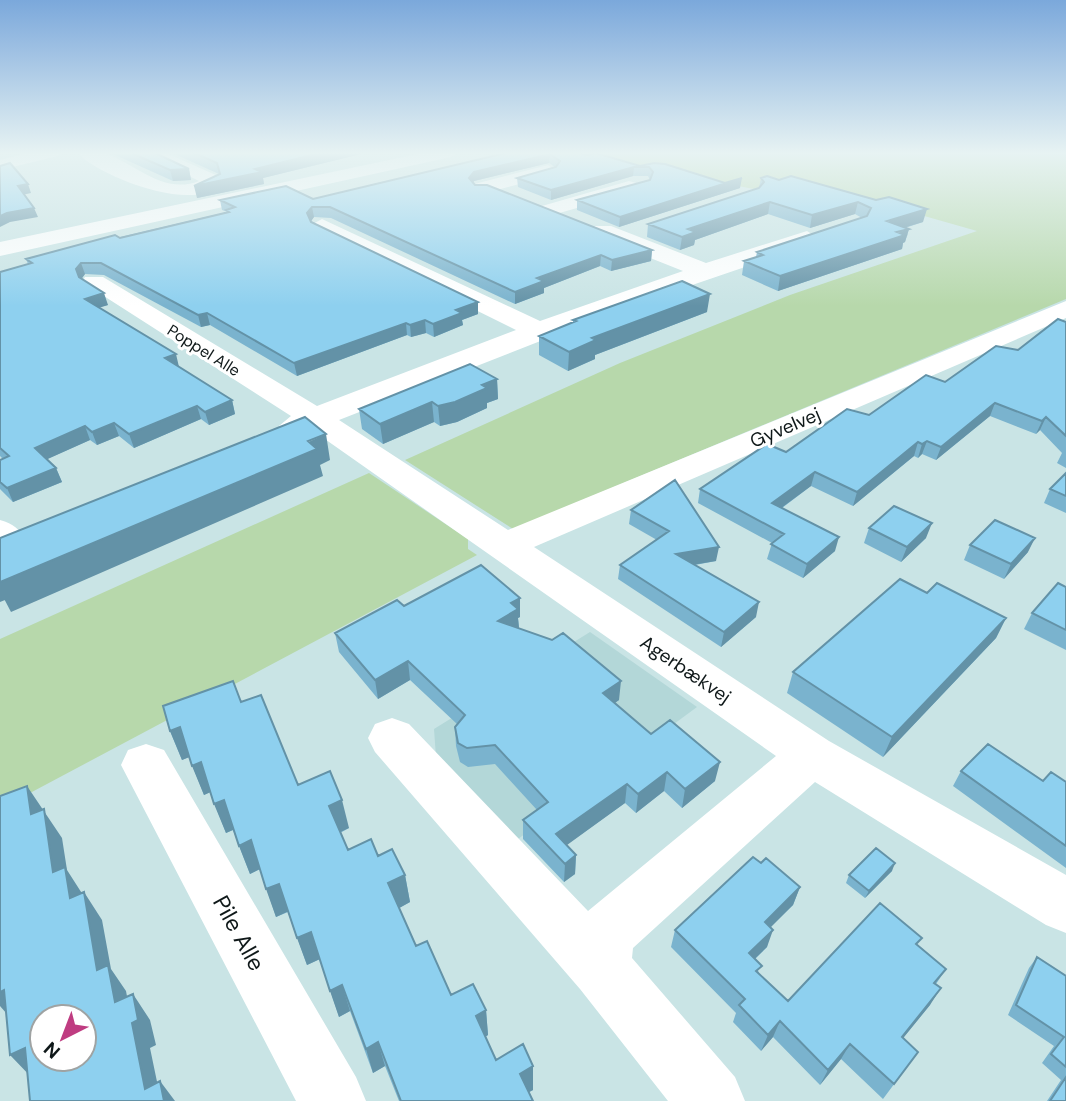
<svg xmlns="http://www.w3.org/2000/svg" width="1066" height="1101" font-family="'DM Sans',sans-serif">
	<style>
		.built { fill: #b3d7d8 }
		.green { fill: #b7d8ab }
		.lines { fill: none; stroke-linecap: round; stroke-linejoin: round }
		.minor { fill: #fff; fill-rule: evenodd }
		.major { fill: #fff; fill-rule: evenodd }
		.wall { fill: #7ab3ce }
		.shaded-wall { fill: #6392a7 }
		.building { fill: #8ed0ef; stroke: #6392a7; stroke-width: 2; fill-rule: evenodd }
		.labels { text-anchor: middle; stroke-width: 6; stroke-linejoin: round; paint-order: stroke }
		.far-street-label { font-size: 16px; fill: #0f1819; stroke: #fff }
		.street-label { font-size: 19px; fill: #0f1819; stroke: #fff }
		.near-street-label { font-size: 23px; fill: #0f1819; stroke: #fff }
	</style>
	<rect width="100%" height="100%" fill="#c9e4e5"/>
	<!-- built -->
	<path class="built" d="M590,632L697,707L514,842L436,757L434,729Z"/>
	<!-- green -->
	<path class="green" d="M558,152H1066V299L513,529L405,460L620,363L790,295L977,231L847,194L781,183L754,189Z
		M369,473L468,539V549L477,555L0,809V639Z"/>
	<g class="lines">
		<!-- minor -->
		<path class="minor" d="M31,152H61L58,156L0,170V160Z
			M77,152C84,152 93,150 100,152C133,160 161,196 199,181L141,152H164L218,176L221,183C196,215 97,176 77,152Z
			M548,165L557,171L554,175L470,197L460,191L463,187Z
			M629,181L636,183L639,187L636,191L549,216L539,210L542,206Z
			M322,219L540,321L683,271L595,236L592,231L595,226H611L706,263L807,231L818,238L815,243L622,309L339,420L508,530L1066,301V318L534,547L829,741L1066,875V933L1046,925L815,782L633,948L632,958L735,1077L745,1101H668L580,989L375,752L368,738L375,724L392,718L409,724L588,911L776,756L312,430L295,436L284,433L279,426L291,416L82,282L85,277H103L317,406L516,330L314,230L311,225Z
			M0,520C14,524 19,529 27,541L21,550L8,553L0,551Z
			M146,744L164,750L356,1077L366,1101H296L121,765L128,750Z"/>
		<!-- major -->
		<path class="major" d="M427,152H460L451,157L0,256V242Z"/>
	</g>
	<!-- wall -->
	<path class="wall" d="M107,152H153L189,169L191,180L173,181L113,154Z
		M170,152H369L263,178L264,184L197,198L219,174Z
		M510,152L587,155L640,166L654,163L740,188L619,227L577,210V200L650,180L648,176H633L551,200L518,187L517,178L555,167L549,163L474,181L473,183L475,185L652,250L651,261L611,271L600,266L544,288V293L515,304L331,218L314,217L311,221L478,314L462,320L463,325L434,337L426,333L411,337L407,335L297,376L210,325L201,327L104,275L85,274L81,279L108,305L99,307L179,367L232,400L235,414L209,425L201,419L134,448L119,436L97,445L90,440L47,459L56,468L62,482L13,502L0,489V460L3,459L0,456V272L28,264L26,259L227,212L222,210L220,200L313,199Z
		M791,176L923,222L905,228L909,229L905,242L903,243L902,249L778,291L742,275L744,261L756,257L757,252L862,218L855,214L810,228L768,214L695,240L694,245L680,250L647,237L648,224L759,188L761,178L779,180Z
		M707,312L595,355V359L568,371L539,355V336L573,323V320Z
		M1066,322V468L1057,463L1062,453L1040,430L1036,434L990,416L936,460L922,454L918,458L914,456L853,506L811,486L782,508L835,551L803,578L767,559L772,543L698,503L700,489L1018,350Z
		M497,379L498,399L487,403V408L457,422L440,426L434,422L383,444L362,429L359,409Z
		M1066,473V513L1044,503L1050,489Z
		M675,480L716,561L695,565L756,617L721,647L618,579L620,565L657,540L629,524L631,510Z
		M869,528L926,538L901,562L864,543Z
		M970,545L1028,552L1004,579L964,560Z
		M1066,587V650L1024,629L1032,613Z
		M927,593L1006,618L996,638L883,757L787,693L793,672Z
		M404,606L520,617L518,618L519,628L619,700L614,703L651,734L715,781L682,808L664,791L636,813L625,803L566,845L576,855L575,874L564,882L523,839V820L537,810L495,764L468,767L460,762L456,746L455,727L457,724L410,680L378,699L339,652L335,633Z
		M241,702L298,785L349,828L340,833L348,850L378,856L405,875L410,902L399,908L416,946L451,995L486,1010L488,1035L485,1037L496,1060L533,1090L529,1092L533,1101H399L385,1066L373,1073L350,1011L339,1017L320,959L307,965L288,912L276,917L260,869L250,874L233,830L226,833L210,792L204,795L189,757L182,760L170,731Z
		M961,771L1043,781L1066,782V868L953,786Z
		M761,863L800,887L793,905L770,927L767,947L755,959L759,974L788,1001L918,945L946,969L936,984L930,1005L903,1038L918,1052L883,1099L841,1059L820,1085L773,1037L761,1051L733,1022L736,1013L671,947L675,930Z
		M892,871L865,898L846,883L849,875Z
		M1037,957L1066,976V1101H1047L1061,1080L1042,1063L1054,1046L1008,1015L1029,968Z"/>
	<!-- shaded-wall -->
	<path class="shaded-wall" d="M324,152H369L263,178L264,184L197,198L194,186L255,169Z
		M550,154L549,163L474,181L469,188V178L474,172Z
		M634,167L633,176L551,200V190Z
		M189,169L191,180L173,181L170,170Z
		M742,178L740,188L619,227L620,217Z
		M28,184L31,193L22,195L18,186Z
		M770,202L768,214L695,240L694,245L680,250L682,237L688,229Z
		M858,202L855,214L810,228L812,215Z
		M312,207L314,217L309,224L307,213Z
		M34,208L38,217L10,222L0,227V216L7,213Z
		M927,209L923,222L883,234L887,221Z
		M909,229L905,242L903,243L902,249L778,291L780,276Z
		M652,250L651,261L611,271L612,260Z
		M601,255L600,266L544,288V293L515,304V292L537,278Z
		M81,263L85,274L80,281L76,269Z
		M104,293L108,305L89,311L85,299Z
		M710,294L707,312L595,355V359L568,371L569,352L592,338Z
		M478,302V314L462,320L463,325L434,337L433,324L456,310Z
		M207,313L210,325L201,327L198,315Z
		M425,320L426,333L411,337L410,325Z
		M406,323L407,335L297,376L294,363Z
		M176,354L179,367L165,358Z
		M497,379L498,399L487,403V408L457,422L440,426L438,406Z
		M232,400L235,414L209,425L205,412Z
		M432,402L434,422L383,444L380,424Z
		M995,403L990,416L936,460L941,447Z
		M197,406L201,419L134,448L129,434Z
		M1046,417L1040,430L1036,434L1042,421Z
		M114,423L119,436L97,445L92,432Z
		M85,426L90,440L41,462L35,448Z
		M326,434L330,460L320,465L323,476L11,612L0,591V582Z
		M927,441L922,454L918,458L922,444Z
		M918,442L914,456L853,506L857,492Z
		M56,468L62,482L13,502L7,488Z
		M815,472L811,486L769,517L772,503Z
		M932,523L926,538L901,562L907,547Z
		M839,537L835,551L803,578L807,564Z
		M1035,538L1028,552L1004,579L1011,564Z
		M719,547L716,561L674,568L676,554Z
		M0,591L5,600L0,602Z
		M520,598V617L518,618L519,628L498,621L511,603Z
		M759,602L756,617L721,647L724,632Z
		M1006,618L996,638L883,757L892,737Z
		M408,661L410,680L378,699L375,680Z
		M621,681L619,700L601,713L603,693Z
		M180,727L192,756L182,760L170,731Z
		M201,762L213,791L204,795L192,766Z
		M720,762L715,781L682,808L685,789Z
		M667,772L664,791L636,813L638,794Z
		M627,784L625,803L556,853V834Z
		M27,786L62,838L67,870L83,895L88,926L53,872L31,814Z
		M224,800L235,829L226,833L214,804Z
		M342,800L349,828L336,834L329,806Z
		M251,840L262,868L250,874L239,846Z
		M576,855L575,874L564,882L565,864Z
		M895,863L892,871L865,898L869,891Z
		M405,875L410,902L394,911L388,883Z
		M279,884L289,911L276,917L266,889Z
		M800,887L793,905L759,939L765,922Z
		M84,892L102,920L111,969L126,991L132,1023L133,994L150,1020L156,1045L150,1048L161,1101L145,1089L97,970Z
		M773,930L767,947L743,970L749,953Z
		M311,932L320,959L307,965L297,938Z
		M342,985L350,1011L339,1017L330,991Z
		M941,988L930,1005L891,1053L902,1037Z
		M4,990L14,1022L0,1006V992Z
		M486,1010L488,1035L478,1041L476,1016Z
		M780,1021L773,1037L761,1051L768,1035Z
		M378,1042L385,1066L373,1073L366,1049Z
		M850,1044L841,1059L820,1085L828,1070Z
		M25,1048L34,1080L10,1055Z
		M533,1066V1090L520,1097V1074Z
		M160,1081L175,1101H164Z"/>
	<!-- building -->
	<path class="building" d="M129,152H153L189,169L170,170Z
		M192,152H324L255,169L262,172L194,186L220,174L217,163Z
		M510,152H576L587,155L596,153L640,166L654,163L665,164L725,183L742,178L620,217L577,200L650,180L653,172L649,167H634L551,190L517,178L556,167L560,161L550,154L474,172L469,178L475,185H487L652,250L612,260L601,255L537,278L544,281L515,292L330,207H312L307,213L311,222L478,302L456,310L462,313L433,324L425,320L410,325L406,323L294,363L207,313L198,315L101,263H81L76,269L79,277L104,293L85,299L176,354L165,358L232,400L205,412L197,406L129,434L114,423L92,432L85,426L35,448L56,468L7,488L0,482V460L9,456L0,448V272L32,263L26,259L115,235L120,238L229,212L226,210L235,207L220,200L286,186L313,199Z
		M10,163L28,184L18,186L34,208L7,213L0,216V166Z
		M767,176L779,180L791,176L876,200L889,197L927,209L887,221L909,229L897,232L905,235L780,276L744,261L763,255L757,252L867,216L871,208L858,202L812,215L770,202L688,229L696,232L682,237L648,224L759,188L764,182L761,178Z
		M682,281L710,294L592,338L596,340L569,352L539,336L576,321L573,320Z
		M1058,319L1066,322V436L1046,417L1042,421L995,403L941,447L927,441L922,444L918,442L857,492L815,472L772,503L839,537L807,564L771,544L784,534L700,489L767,444L786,452L847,409L869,415L926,375L945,382L996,346L1018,350Z
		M470,364L497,379L482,385L487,388L455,402L438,406L432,402L380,424L359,409Z
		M305,417L326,434L308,441L317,449L0,582V538Z
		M1066,473V496L1050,489Z
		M675,480L719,547L676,554L759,602L724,632L620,565L669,531L631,510Z
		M894,506L932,523L907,547L869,528Z
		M995,520L1035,538L1011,564L970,545Z
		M481,565L520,598L511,603L518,609L498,621L552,640L563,633L621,681L603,693L651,734L670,720L720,762L685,789L667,772L638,794L627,784L556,834L576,855L565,864L523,820L548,802L495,745L467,748L458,743L455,727L465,715L408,661L375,680L335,633L397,600L404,606Z
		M900,579L927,593L937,583L1006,618L892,737L793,672Z
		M1058,583L1066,587V630L1032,613Z
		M233,681L241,702L261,695L298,785L330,771L342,800L329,806L348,850L371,839L378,856L392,849L405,875L388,883L416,946L427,941L451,995L473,984L486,1010L476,1016L496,1060L523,1044L533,1066L520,1074L533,1101H401L378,1042L366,1049L342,985L330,991L311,932L297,938L279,884L266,889L251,840L239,846L224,800L214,804L201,762L192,766L180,727L170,731L163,706Z
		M988,744L1043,781L1051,772L1066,782V846L961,771Z
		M27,786L31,814L44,809L53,872L65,867L70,898L84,892L97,970L108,965L115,1002L133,994L138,1020L132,1023L145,1089L160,1081L164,1101H30L25,1048L10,1055L4,990L0,992V796ZM42,1017H84V1059H42Z
		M876,848L895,863L869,891L849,875Z
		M753,857L761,863L766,858L800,887L765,922L773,930L749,953L762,966L756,971L788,1001L880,903L922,938L916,944L946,969L934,983L941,988L902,1037L918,1052L894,1084L850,1044L828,1070L780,1021L768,1035L739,1005L745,999L675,930Z
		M1037,957L1066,976V1067L1051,1054L1064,1037L1016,1005Z
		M1066,1077V1101H1050Z"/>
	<!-- sky -->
	<linearGradient id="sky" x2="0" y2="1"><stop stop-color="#7ba8db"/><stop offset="0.5" stop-color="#e7f3f3"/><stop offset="1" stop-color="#e7f3f3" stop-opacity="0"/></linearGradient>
	<rect width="1066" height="306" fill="url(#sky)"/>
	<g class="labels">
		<!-- far-street labels -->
		<g class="far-street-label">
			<text transform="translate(204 350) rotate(32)" y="6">Poppel Alle</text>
		</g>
		<!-- street labels -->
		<g class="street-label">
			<text transform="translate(785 427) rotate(-23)" y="7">Gyvelvej</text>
			<text transform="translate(686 669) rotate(34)" y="7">Agerbækvej</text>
		</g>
		<!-- near-street labels -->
		<g class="near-street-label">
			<text transform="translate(239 933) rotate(61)" y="8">Pile Alle</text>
		</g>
	</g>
	<!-- north arrow -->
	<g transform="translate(63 1038) rotate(222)"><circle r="33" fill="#ffffff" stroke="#9fa3a3" stroke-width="2"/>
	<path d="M0-5L12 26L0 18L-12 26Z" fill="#bf3c81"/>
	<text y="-10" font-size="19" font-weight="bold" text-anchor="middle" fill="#0f1819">N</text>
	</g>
</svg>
